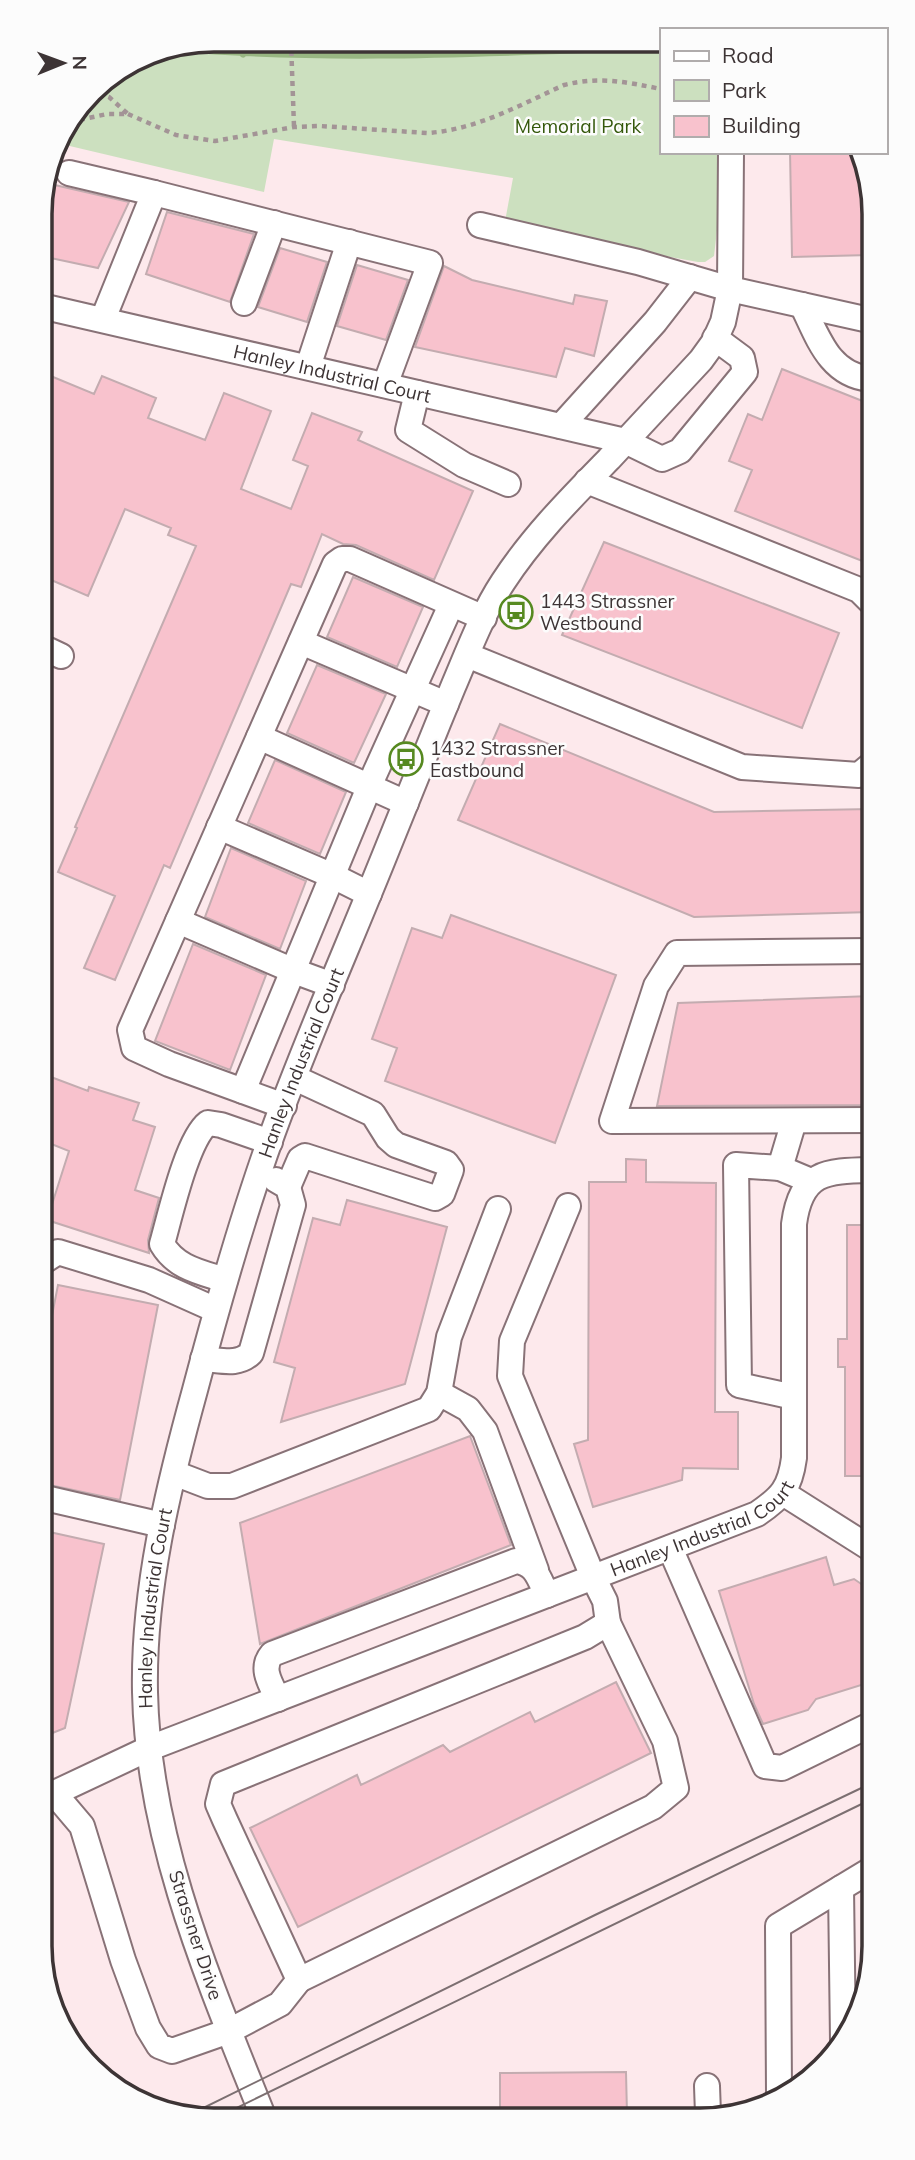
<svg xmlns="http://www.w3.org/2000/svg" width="915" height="2160" font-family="Mulish,sans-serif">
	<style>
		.green { fill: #cce0bf }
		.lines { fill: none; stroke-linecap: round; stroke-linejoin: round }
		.stream { stroke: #98b682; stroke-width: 7 }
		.building { fill: #f8c2cd; stroke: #c3acb0; stroke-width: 2 }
		.minor-casing { stroke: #887277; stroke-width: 28 }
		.path { stroke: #a39496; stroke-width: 4.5; stroke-dasharray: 5 5; stroke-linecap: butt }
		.minor { stroke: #fff; stroke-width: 24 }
		.tram { stroke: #7c6f71; stroke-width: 2 }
		.labels { text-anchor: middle; stroke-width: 5; stroke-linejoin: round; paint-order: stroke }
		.park-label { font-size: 19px; fill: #34580b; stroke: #fcfcfc }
		.street-label { font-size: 19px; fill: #3d3435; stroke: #fcfcfc }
		.poi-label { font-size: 19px; fill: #3d3435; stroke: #fcfcfc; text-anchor: start }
		.rim { fill: none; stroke: #3d3435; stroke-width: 3.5 }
	</style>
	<rect width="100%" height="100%" fill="#fde9ec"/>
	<!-- green -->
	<path class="green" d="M214,40L661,43V152H726L714,256L705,262H698L504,227L513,178L274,139L264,192L57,143L58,137L99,84L148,53Z"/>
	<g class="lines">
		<!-- stream -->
		<path class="stream" d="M176,48C337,62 500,52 661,47
			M243,54L252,40"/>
	</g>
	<!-- building -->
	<path class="building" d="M790,152H859L869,170V255L792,257Z
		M46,183L129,202L98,268L41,256V203Z
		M167,212L254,234L230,302L146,274Z
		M280,248L327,262L307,322L258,307Z
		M357,265L408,280L386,340L337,326Z
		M444,266L472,280L573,304L575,295L607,301L594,356L565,348L556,377L415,347Z
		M782,369L870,404V564L735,511L752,470L729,461L748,414L762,420Z
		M41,372L94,394L102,376L156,398L148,418L205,440L224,393L271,411L241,489L291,509L308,466L293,460L312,413L362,432L358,440L473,491L434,580L356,545L343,544L322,534L301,587L291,584L170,868L164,865L115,980L84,968L115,896L58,872L77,828L75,827L196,546L168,535L171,528L125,509L88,596L42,576Z
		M604,542L839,633L802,728L562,635Z
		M353,577L423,607L397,667L327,637Z
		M317,665L386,694L354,763L287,733Z
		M500,724L714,812L871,809V912L694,917L458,820Z
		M275,760L346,792L320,854L248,823Z
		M231,848L306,881L280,949L205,917Z
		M451,915L616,975L555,1143L385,1081L397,1048L372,1039L412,928L442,938Z
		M193,944L266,975L230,1070L155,1041Z
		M871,996L872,1105L657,1106L678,1003Z
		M43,1074L88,1091L89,1087L139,1103L133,1120L155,1127L135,1190L159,1198L148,1240L149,1253L47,1220L69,1151L44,1141Z
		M626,1159L646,1160V1182L716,1183L715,1412H738V1469L683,1468L682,1480L593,1507L574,1444L588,1440L589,1182H626Z
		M347,1200L447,1227L405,1384L281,1422L295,1368L274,1362L313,1218L340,1225Z
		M847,1225H872L873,1476H845V1367H838V1339H847Z
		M58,1285L158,1305L120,1500L45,1484L44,1356Z
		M470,1436L511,1545L260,1644L240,1523Z
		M45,1531L104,1544L65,1728L45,1736Z
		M826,1557L834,1585L854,1579L873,1592L874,1681L816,1699L808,1710L763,1724L754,1704L719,1591Z
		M616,1682L651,1753L298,1927L250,1828L357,1775L361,1785L443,1745L450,1752L530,1712L535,1722Z
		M626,2072L627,2114L500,2115V2073Z"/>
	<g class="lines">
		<defs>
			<g id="minor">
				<path d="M69,173L154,193L103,319"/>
				<path d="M154,193L430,263L385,385"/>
				<path d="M480,225L638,262L730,289L869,320"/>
				<path d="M244,303L274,223"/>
				<path d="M802,305C818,337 829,375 870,379"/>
				<path id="s1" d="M41,306L625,441L662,459L680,451L745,372L742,358L715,338"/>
				<path d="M308,367L349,242"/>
				<path d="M417,393L408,430L464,465L508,484"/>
				<path d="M561,426L655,322L690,277"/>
				<path d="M587,481L859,590L870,601"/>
				<path d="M301,642L446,704"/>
				<path d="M42,647L61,656"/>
				<path d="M467,655L742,767L859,775L871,765"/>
				<path d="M259,737L406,803"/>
				<path d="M219,827L333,876L369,894"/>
				<path d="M178,921L294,971L332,985"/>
				<path d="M871,951L677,953L656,986L612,1121L872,1120"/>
				<path d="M243,1091L375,773L451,605"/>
				<path d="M284,1106L169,1064L134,1048L130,1030L335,564L342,559H350L484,618"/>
				<path d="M780,1168L794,1121"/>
				<path d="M288,1187L300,1159L305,1156L435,1198L442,1194L451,1170L446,1163L396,1145L388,1138L373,1114L295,1078"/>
				<path d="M44,1261L58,1252L149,1280L216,1310"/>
				<path d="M225,1280C200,1272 176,1268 162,1244C170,1216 187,1139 208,1123L221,1125L270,1142"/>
				<path d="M203,1359C221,1360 238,1366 251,1353L293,1205L288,1187L276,1180"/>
				<path d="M439,1393L468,1409L485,1431L536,1570"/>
				<path d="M794,1397L739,1385L736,1165L780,1168L811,1181"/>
				<path d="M174,1473L208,1486H232L429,1409L439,1393L449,1337L498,1209"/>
				<path d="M783,1493L873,1550"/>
				<path d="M45,1498L162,1525"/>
				<path d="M670,1548L765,1766L782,1768L874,1723"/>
				<path d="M278,1699C270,1683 260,1668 272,1654L516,1561C536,1563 539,1579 547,1595"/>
				<path d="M54,1793L82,1826L123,1960L148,2028L159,2046L172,2051L229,2031L280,2004L299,1980L225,1820L218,1804L223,1784L585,1637L608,1623L605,1601L593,1577L510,1376L512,1341L568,1206"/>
				<path id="s2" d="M46,1797L150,1748L757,1514C782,1497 790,1488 794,1458V1224C801,1171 826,1171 872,1170"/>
				<path d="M841,1888L843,2041"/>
				<path d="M299,1980L653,1807L676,1788L665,1741L608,1623"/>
				<path d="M707,2086L708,2114"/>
				<path d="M779,2093L778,1926L874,1868"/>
				<path id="s3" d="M263,2116C209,1981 148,1841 145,1692C143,1590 168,1488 195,1390C218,1303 242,1217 273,1132C308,1036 350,942 388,847C410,793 431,740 453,687C468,652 482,614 503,582C533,536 571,498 609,459C640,426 670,393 701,360L714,342L723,322L730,289L731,152"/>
			</g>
		</defs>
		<!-- minor casing -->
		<use href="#minor" class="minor-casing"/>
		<!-- path -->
		<path class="path" d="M291,41L294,127
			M128,114L176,135L215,141L294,127L320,126L427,133C476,130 520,105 564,85C600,76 626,82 661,89
			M70,122L107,114H128L109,97L94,91"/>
		<!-- minor -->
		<use href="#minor" class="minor"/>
		<!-- tram -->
		<path class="tram" d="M187,2116L595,1915L874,1782
			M220,2116L874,1798"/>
	</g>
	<!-- icons -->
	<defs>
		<symbol id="bus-ring" viewBox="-11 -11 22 22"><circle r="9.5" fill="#fcfcfc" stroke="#568920" stroke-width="1.5"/><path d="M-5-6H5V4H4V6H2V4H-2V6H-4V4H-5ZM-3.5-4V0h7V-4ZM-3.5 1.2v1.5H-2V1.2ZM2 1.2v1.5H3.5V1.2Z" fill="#568920"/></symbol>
	</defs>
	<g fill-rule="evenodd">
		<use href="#bus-ring" x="497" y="593" width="38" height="38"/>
		<use href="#bus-ring" x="387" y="740" width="38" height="38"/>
	</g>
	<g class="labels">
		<!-- park labels -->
		<g class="park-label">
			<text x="578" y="133">Memorial Park</text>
		</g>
		<!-- street labels -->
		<g class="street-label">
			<text dy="7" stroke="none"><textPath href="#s1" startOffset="299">Hanley Industrial Court</textPath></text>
			<text dy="7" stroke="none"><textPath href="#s3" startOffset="1094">Hanley Industrial Court</textPath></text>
			<text dy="7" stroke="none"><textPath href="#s2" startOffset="710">Hanley Industrial Court</textPath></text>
			<text dy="7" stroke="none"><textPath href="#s3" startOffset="527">Hanley Industrial Court</textPath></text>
			<text transform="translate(196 1935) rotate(72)" y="7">Strassner Drive</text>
		</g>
		<!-- poi labels -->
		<g class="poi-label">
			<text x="540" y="608">1443 Strassner<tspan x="540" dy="22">Westbound</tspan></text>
			<text x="430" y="755">1432 Strassner<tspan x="430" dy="22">Eastbound</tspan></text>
		</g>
	</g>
	<!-- crop -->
	<path d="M0 0H915V2160H0ZM214 52H700A162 162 0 0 1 862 214V1946A162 162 0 0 1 700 2108H214A162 162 0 0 1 52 1946V214A162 162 0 0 1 214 52Z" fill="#fcfcfc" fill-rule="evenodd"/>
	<path class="rim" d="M214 52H700A162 162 0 0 1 862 214V1946A162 162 0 0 1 700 2108H214A162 162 0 0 1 52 1946V214A162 162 0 0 1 214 52Z"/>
	<!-- legend -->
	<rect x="660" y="28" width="228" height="126" fill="#fcfcfc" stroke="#b0acac" stroke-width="2"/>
	<rect x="674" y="51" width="35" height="10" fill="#ffffff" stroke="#b0acac" stroke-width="2"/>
	<text x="722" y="63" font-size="21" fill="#3d3435">Road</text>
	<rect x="674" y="80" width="35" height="21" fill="#cce0bf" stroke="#b0acac" stroke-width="2"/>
	<text x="722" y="98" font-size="21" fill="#3d3435">Park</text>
	<rect x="674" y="116" width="35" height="21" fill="#f8c2cd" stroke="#b0acac" stroke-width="2"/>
	<text x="722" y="133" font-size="21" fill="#3d3435">Building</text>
	<!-- north arrow -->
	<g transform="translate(63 63) rotate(89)" stroke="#fcfcfc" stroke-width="5" paint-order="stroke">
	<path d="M0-5L12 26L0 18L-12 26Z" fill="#3d3435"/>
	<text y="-10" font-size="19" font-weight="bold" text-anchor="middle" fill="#3d3435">N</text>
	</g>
</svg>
